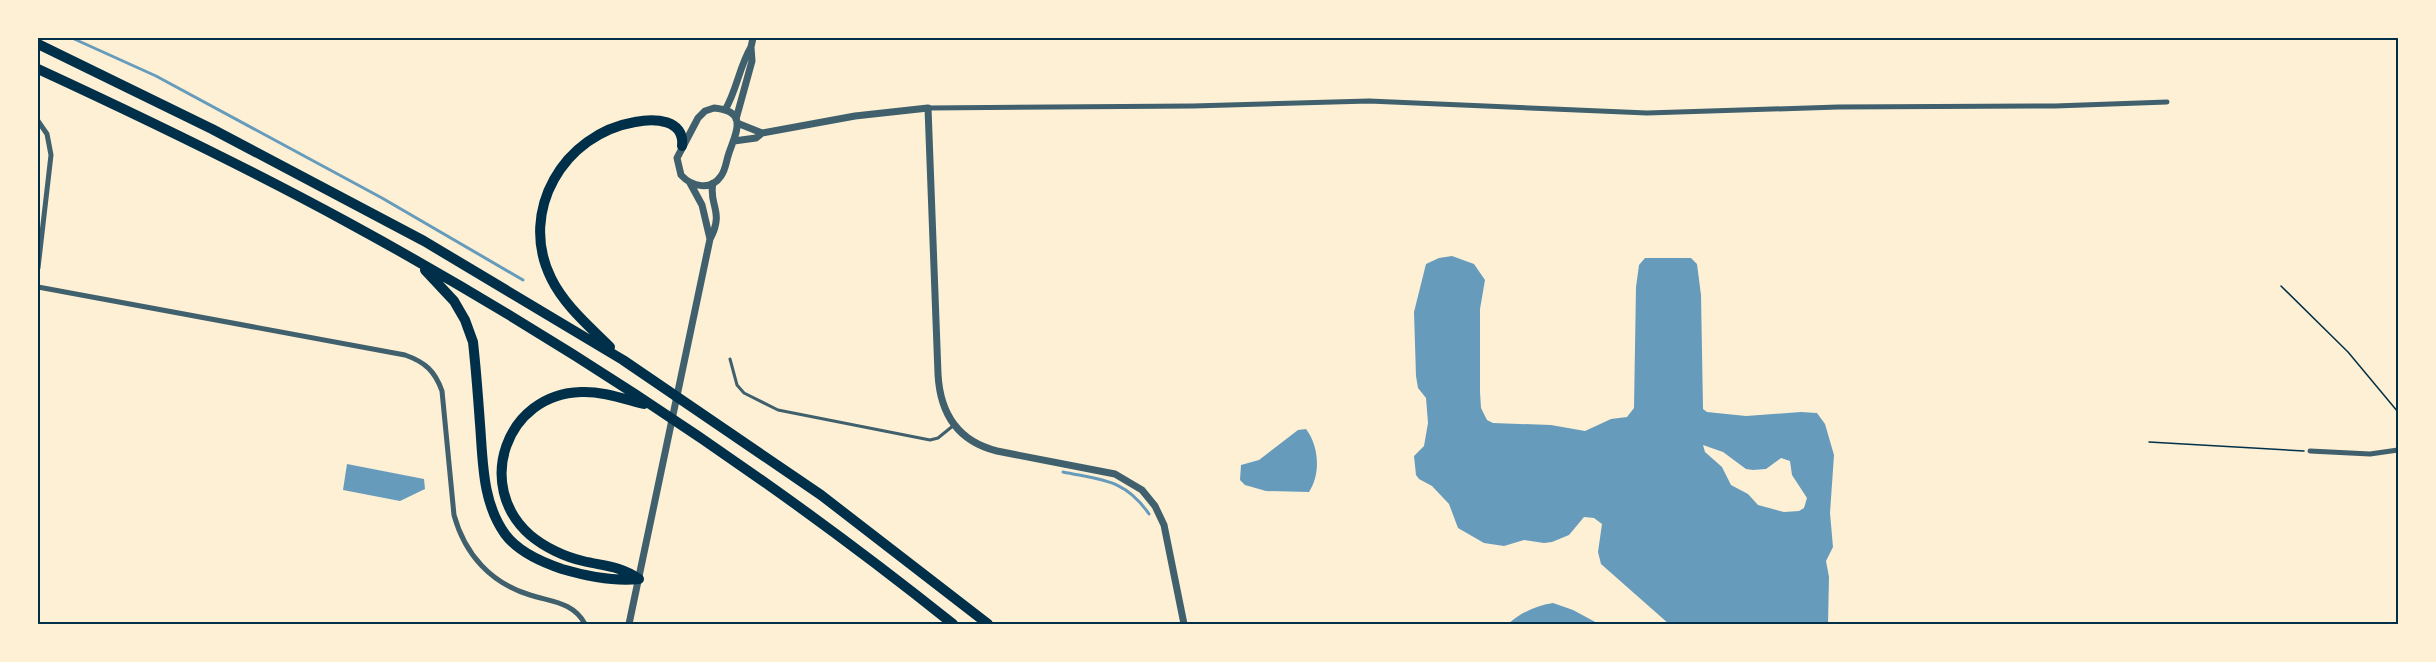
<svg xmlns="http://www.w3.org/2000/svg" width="2436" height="662" font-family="Inter,sans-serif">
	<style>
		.water { fill: #669bbc; fill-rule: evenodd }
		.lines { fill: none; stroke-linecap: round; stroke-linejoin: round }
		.stream { stroke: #669bbc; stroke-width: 3 }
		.path { stroke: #003049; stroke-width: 1.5 }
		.service { stroke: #3f606c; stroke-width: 3 }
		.minor { stroke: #3f606c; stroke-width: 5 }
		.tertiary { stroke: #3f606c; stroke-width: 7 }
		.motorway { stroke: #003049; stroke-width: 10 }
		.neatline { fill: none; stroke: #003049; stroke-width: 2 }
	</style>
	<rect width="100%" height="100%" fill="#fdf0d5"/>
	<!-- water -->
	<path class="water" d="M1452,256L1474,264L1485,280L1480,309V392L1481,408L1487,420L1493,423L1551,425L1585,431L1611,419L1627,417L1634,408L1636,287L1639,265L1645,258H1691L1697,264L1701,295L1703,409L1707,412L1746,416L1801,412L1817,413L1825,424L1834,455L1830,513L1833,547L1826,561L1829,577L1828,624H1669L1601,564L1598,552L1602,524L1594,518L1584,517L1569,535L1552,542L1544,543L1524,540L1504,546L1484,543L1458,528L1449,504L1432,486L1419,479L1416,475L1414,456L1424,446L1428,423L1426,398L1418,388L1416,376L1414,312L1426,264L1439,258ZM1703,445L1723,452L1746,469L1753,470L1766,469L1781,458L1790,461L1792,475L1807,498L1804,508L1799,511L1784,512L1758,505L1748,494L1731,485L1722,467L1705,452Z
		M1306,429C1319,446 1321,474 1309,492L1266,491L1245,485L1240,480L1241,465L1259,460L1298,430Z
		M347,464L424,479L425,489L400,501L343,490Z
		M1553,603L1573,610L1599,624H1508C1522,612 1535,606 1553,603Z"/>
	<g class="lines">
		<!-- stream -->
		<path class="stream" d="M72,38L156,76L382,198L523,280
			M1063,472C1102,480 1125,479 1149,514
			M2397,624L2398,622"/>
		<!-- path -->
		<path class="path" d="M2281,286L2348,352L2398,412
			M2149,442L2304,451"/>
		<!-- service -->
		<path class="service" d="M730,359L737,385L744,393L778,410L930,440L938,438L954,425"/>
		<!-- minor -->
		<path class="minor" d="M928,108L1193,106L1369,101L1647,113L1838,107L2055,106L2167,102
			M38,121L47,134L51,155L38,268
			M38,287L405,355C425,362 435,371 442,391L454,515C465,555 491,583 530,595C552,602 573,602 585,624
			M2310,451L2370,454L2398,450"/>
		<!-- tertiary -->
		<path class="tertiary" d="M714,108C750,111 735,134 729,153C726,161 726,169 721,176C711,191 692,187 681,175L677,158L698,118L705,111Z
			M725,110C737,90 739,67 751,47
			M736,119L752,61L751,47L753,38
			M737,123L762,133
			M734,141L756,138L762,133L855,116L928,108L938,374C940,413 957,441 997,451L1115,474L1142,490L1155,506L1164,525L1184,624
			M690,183L702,205L710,239
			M629,624L710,239C725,211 708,205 713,183"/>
		<!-- motorway -->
		<path class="motorway" d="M38,44L212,129L424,241L623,360L821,495L988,624
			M38,69C142,117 246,167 347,222C560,338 764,473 953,624
			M425,270L454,301L465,320L473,342C476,369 478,396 480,424C483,461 482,502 505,534C518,552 541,562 562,569C586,576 613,582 639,579
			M610,347C589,326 564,305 551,278C518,211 564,134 635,122C654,118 685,119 682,146
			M639,579C621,566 604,566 583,561C565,557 544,547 530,535C474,486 506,394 581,392C602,391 624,399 644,404"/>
	</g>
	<!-- border -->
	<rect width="2436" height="662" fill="none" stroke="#fdf0d5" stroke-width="78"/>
	<rect x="39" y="39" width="2358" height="584" class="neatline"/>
</svg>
